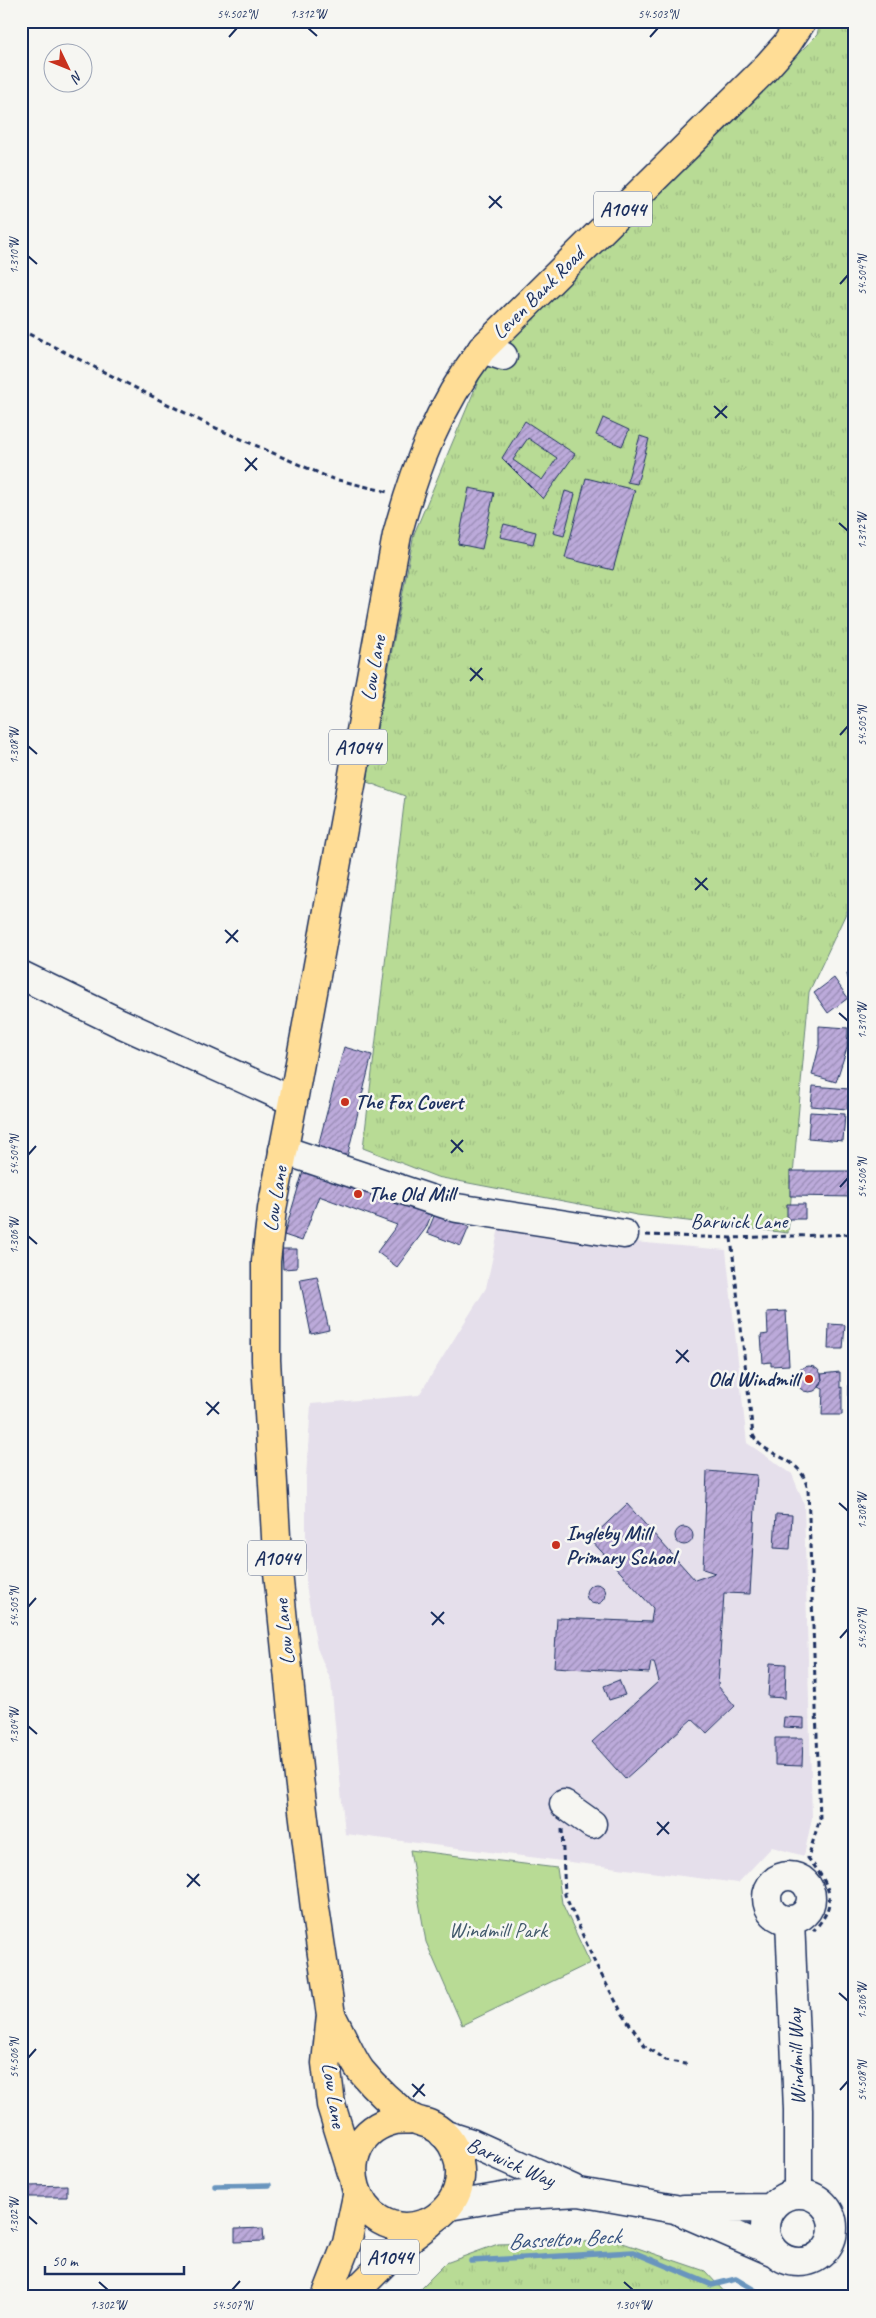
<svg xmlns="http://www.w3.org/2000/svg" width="876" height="2318" font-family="Caveat,sans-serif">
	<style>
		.built { fill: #e5dfeb }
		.grass { fill: url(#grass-tufts); stroke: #6a857a }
		.green { fill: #b8db95; stroke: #6a857a }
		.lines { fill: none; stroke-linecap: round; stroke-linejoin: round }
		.stream { stroke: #6995be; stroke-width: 5.5 }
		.building { fill: url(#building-hatch); stroke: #1b2f5e; fill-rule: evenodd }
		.minor-casing { stroke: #1b2f5e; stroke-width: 31 }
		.major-casing { stroke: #1b2f5e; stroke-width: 31 }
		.path { stroke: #1b2f5e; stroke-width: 3; stroke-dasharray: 5 4; stroke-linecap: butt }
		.minor { stroke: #f6f6f2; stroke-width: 28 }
		.major { stroke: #ffdd96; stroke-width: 28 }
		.ticks { fill: none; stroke: #1b2f5e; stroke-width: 2 }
		.poi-dot { fill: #c8321e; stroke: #f6f6f2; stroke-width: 2 }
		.labels { text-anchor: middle; stroke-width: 5; stroke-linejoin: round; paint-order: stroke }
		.shield { fill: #f6f6f2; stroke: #5d6b8a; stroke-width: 1 }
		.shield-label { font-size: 20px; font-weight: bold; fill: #1b2f5e }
		.street-label { font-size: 21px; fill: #1b2f5e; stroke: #f6f6f2 }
		.poi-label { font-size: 21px; font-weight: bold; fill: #1b2f5e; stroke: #f6f6f2; text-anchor: start }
		.park-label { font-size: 21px; fill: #425a6c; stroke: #f6f6f2 }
		.water-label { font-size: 22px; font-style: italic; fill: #35517e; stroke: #f6f6f2 }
		.neatline { fill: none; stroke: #1b2f5e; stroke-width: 2 }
		.ticks-label { font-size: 12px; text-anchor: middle; fill: #1b2f5e }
	</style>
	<defs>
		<pattern id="grass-tufts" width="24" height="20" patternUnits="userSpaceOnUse" patternTransform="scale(1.25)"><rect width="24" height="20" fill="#b8db95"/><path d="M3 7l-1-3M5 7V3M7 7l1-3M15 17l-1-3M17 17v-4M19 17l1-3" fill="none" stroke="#9ebc83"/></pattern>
		<pattern id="building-hatch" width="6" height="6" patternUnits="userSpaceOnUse" patternTransform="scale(1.25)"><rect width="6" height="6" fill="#bcaada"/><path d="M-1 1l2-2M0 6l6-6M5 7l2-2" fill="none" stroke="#988bb4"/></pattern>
	</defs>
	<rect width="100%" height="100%" fill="#f6f6f2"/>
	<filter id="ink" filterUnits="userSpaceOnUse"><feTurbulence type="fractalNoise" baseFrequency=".02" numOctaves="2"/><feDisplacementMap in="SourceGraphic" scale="10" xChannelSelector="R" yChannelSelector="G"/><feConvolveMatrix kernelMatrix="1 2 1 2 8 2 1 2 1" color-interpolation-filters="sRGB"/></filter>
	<g filter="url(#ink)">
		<!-- built -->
		<path class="built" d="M500,1223L623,1241L726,1250L747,1443L792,1474L804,1504L812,1818L804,1856L772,1847L738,1883L345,1834L331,1681L317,1648L306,1586V1477L311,1404L419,1395L486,1288Z"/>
		<!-- grass -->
		<path class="grass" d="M820,21H855V894L809,992L788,1233L637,1215L437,1177L363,1148L405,796L367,782L414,534L485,365L817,35Z
			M617,2241L705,2271L729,2297H412L446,2263L498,2244Z"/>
		<!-- green -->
		<path class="green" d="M410,1850L557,1868L562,1903L590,1963L462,2025L426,1942Z"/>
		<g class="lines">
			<!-- stream -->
			<path class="stream" d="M215,2186L269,2185
				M471,2261L633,2252L712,2285L736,2279L766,2297"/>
		</g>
		<!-- building -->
		<path class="building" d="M603,418L629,430L622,446L596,435Z
			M525,421L575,454L543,499L502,458ZM528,438L557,458L542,480L513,460Z
			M640,436L649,439L637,484L627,482Z
			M586,478L635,490L613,570L565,558Z
			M469,488L494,493L482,549L458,544Z
			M565,491L575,494L564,536L553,533Z
			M504,524L536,532L533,544L500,537Z
			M855,973V1005L847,974Z
			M834,978L848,998L828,1013L814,993Z
			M819,1026L848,1028L847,1048L836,1082L812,1075L819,1047Z
			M344,1047L372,1055L347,1157L317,1150Z
			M813,1086L849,1089L847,1109L811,1106Z
			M810,1112L845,1114L843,1141L808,1138Z
			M305,1165L432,1213L426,1228L397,1267L377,1252L397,1225L319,1196L302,1241L284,1235Z
			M790,1171H855V1197L790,1196Z
			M787,1204H805V1219H787Z
			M435,1214L469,1227L461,1246L427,1233Z
			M282,1249H297V1268L283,1269Z
			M317,1276L329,1330L311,1334L300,1279Z
			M786,1311L789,1365L771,1366V1362L763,1363L761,1335L768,1334L767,1312Z
			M829,1324L845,1325L843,1349H828Z
			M849,1358H855V1404L849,1400Z
			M796 1379a13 13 0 1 1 26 0a13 13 0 1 1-26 0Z
			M840,1372V1388L842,1387V1415H822L823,1389L819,1387L822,1381L821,1374Z
			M707,1471L757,1475L750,1594L724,1593L718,1686L735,1706L707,1733L692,1719L625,1779L592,1742L659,1681L654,1662H651L649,1673L554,1667L557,1618L651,1622L653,1608L590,1539L627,1504L695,1580L715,1573L703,1569Z
			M776,1514L792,1515L790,1549L774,1548Z
			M675 1536a9 9 0 1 1 18 0a9 9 0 1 1-18 0Z
			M586 1594a10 10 0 1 1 20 0a10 10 0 1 1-20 0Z
			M770,1663L786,1664L785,1698L768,1697Z
			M619,1680L625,1695L609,1700L604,1686Z
			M784,1717L804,1718V1728L783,1727Z
			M775,1738H803L802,1766L775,1765Z
			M67,2185V2197H29V2186Z
			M263,2228L264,2241L235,2242V2229Z"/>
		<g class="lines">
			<defs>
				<path id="minor" d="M482,349L503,356
					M21,975L120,1023L293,1101
					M283,1150L457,1208L624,1234
					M564,1804L592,1824
					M767 1898a22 22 0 1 1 44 0a22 22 0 1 1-44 0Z
					M790,1920L798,2110V2193
					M443,2134L471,2143L573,2189
					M765 2228a34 34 0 1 1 68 0a34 34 0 1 1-68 0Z
					M449,2206L508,2196L579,2192L675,2209L774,2252
					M684,2209L771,2208"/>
				<path id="major" d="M331,2015C339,2029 352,2060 361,2071C375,2088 393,2105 411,2118C417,2121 423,2122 429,2124C454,2135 466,2166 457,2191C452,2205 439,2218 426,2223C353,2249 322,2136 395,2120C401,2119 408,2120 414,2119
					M352,2173L331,2105L326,2063L331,2015L315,1908L299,1778L278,1572L266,1360V1261L272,1209L293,1101L397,535C416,465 438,408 482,349L762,72L786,45L802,21
					M326,2297L347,2243L357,2196
					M350,2297L404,2243L430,2223"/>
			</defs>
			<!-- minor casing -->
			<use href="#minor" class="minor-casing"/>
			<!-- major casing -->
			<use href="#major" class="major-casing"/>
			<!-- path -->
			<path class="path" d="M21,330L209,425L330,478L388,492
				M646,1235L731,1238L855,1234
				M731,1238L753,1435C762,1454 791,1456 802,1474C805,1478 806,1484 808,1489L820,1818L808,1858C830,1885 840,1903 813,1931
				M562,1829L565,1895L595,1963L622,2013L645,2046L665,2060L690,2065
				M852,2297L855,2287"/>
			<!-- minor -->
			<use href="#minor" class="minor"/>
			<!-- major -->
			<use href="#major" class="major"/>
		</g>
	</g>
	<!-- ticks -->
	<path class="ticks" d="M308,28L317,36M229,37L237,28M650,37L658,28M489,196L502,208M489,208L501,196M28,256L37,264M840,284L848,275M714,406L727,418M715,418L727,406M245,458L257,470M245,471L257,458M839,523L848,531M470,668L483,680M470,681L482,668M840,735L848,726M28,746L37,754M695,878L708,890M695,890L707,878M225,930L238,942M226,943L238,930M839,1013L848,1021M451,1140L463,1152M451,1153L463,1140M28,1155L36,1146M840,1187L848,1178M28,1236L37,1244M676,1350L689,1362M676,1363L688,1350M206,1402L219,1414M207,1415L219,1402M839,1503L848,1511M28,1607L36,1598M431,1612L444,1624M432,1625L444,1612M840,1638L848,1629M28,1726L37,1734M657,1822L669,1834M657,1835L669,1822M187,1874L200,1886M187,1887L199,1874M839,1993L848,2001M28,2058L36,2049M412,2084L425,2096M840,2090L848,2081M413,2097L424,2084M28,2216L37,2224M99,2282L108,2290M624,2282L633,2290M232,2290L240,2281"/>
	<!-- markers -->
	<g class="poi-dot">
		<circle cx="345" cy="1102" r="5"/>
		<circle cx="358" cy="1194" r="5"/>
		<circle cx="809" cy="1379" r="5"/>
		<circle cx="556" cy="1545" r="5"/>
	</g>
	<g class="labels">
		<!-- shield labels -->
		<g class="shield">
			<rect x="594" y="191.5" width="58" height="35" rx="4"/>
			<rect x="329" y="729.5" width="58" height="35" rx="4"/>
			<rect x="248" y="1540.5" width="58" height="35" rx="4"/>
			<rect x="361" y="2239.5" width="58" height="35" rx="4"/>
		</g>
		<g class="shield-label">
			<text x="623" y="216">A1044</text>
			<text x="358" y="754">A1044</text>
			<text x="277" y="1565">A1044</text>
			<text x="390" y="2264">A1044</text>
		</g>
		<!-- street labels -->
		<g class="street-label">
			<text transform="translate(538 293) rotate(-45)" y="7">Leven Bank Road</text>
			<text transform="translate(373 668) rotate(-80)" y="7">Low Lane</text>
			<text transform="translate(275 1199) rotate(-81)" y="7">Low Lane</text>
			<text x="739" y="1228">Barwick Lane</text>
			<text transform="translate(284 1632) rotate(-96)" y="7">Low Lane</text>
			<text transform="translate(796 2057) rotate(-92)" y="7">Windmill Way</text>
			<text transform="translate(334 2095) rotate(81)" y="7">Low Lane</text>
			<text transform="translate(511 2162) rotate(24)" y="7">Barwick Way</text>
		</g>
		<!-- poi labels -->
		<g class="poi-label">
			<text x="355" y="1109">The Fox Covert</text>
			<text x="368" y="1201">The Old Mill</text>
			<text x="799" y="1386" text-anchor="end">Old Windmill</text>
			<text x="566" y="1540">Ingleby Mill<tspan x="566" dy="24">Primary School</tspan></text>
		</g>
		<!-- park labels -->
		<g class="park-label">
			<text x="498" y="1937">Windmill Park</text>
		</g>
		<!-- water labels -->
		<g class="water-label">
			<text transform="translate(564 2238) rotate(-3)" y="8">Basselton Beck</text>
		</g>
	</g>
	<!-- margin -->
	<rect width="876" height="2318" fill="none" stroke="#f6f6f2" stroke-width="55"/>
	<!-- north arrow -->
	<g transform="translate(68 68) rotate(133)"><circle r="24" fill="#f6f6f2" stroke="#9ea6b7"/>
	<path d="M0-4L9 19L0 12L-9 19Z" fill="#c8321e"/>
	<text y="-8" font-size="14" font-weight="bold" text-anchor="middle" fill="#1b2f5e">N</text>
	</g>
	<!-- scale -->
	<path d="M45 2266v8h139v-8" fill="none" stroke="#1b2f5e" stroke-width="2.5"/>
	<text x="52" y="2266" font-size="15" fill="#1b2f5e" stroke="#f6f6f2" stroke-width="4" paint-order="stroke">50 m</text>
	<rect x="28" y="28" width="820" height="2262" class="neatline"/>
	<g class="ticks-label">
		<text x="237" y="18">54.502°N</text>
		<text x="308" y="18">1.312°W</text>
		<text x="658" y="18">54.503°N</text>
		<text transform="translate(14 256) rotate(-90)" y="4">1.310°W</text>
		<text transform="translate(862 275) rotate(-90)" y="4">54.504°N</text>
		<text transform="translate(862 531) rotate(-90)" y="4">1.312°W</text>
		<text transform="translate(862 726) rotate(-90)" y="4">54.505°N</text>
		<text transform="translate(14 746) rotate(-90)" y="4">1.308°W</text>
		<text transform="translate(862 1021) rotate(-90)" y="4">1.310°W</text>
		<text transform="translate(14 1155) rotate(-90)" y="4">54.504°N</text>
		<text transform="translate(862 1178) rotate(-90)" y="4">54.506°N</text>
		<text transform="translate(14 1236) rotate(-90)" y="4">1.306°W</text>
		<text transform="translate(862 1511) rotate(-90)" y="4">1.308°W</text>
		<text transform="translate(14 1607) rotate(-90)" y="4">54.505°N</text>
		<text transform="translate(862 1629) rotate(-90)" y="4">54.507°N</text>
		<text transform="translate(14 1726) rotate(-90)" y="4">1.304°W</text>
		<text transform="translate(862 2001) rotate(-90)" y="4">1.306°W</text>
		<text transform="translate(14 2058) rotate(-90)" y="4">54.506°N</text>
		<text transform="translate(862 2081) rotate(-90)" y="4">54.508°N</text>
		<text transform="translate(14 2216) rotate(-90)" y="4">1.302°W</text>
		<text x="108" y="2309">1.302°W</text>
		<text x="232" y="2309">54.507°N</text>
		<text x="633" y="2309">1.304°W</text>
	</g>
</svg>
